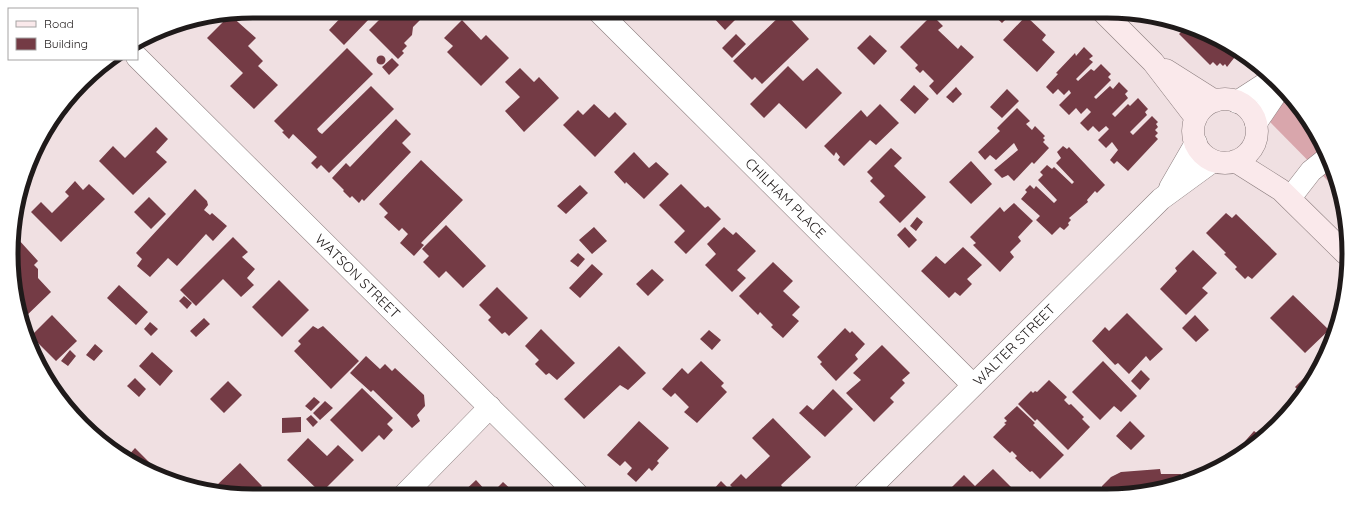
<svg xmlns="http://www.w3.org/2000/svg" width="1360" height="507" font-family="Quicksand,sans-serif">
	<style>
		.green { fill: #d9a6ac }
		.building { fill: #743b45 }
		.lines { fill: none; stroke-linecap: round; stroke-linejoin: round }
		.street-casing { stroke: #8b7d7e; stroke-width: 23 }
		.secondary-casing { stroke: #8b7d7e; stroke-width: 23 }
		.street { stroke: #fff; stroke-width: 22 }
		.secondary { stroke: #fae9eb; stroke-width: 22 }
		.labels { text-anchor: middle; stroke-width: 4; stroke-linejoin: round; paint-order: stroke }
		.street-label { font-size: 14px; fill: #1f1a1a; stroke: #fff }
		.rim { fill: none; stroke: #1f1a1a; stroke-width: 5 }
	</style>
	<rect width="100%" height="100%" fill="#f0e0e2"/>
	<!-- green -->
	<path class="green" d="M1286,97L1317,132L1335,188L1266,118Z"/>
	<!-- building -->
	<path class="building" d="M347,11H365L371,17L344,45L329,30Z
		M388,11H394L399,16L404,11H419L424,16L413,27L412,35L404,43L407,46L402,51L404,53L398,59L369,30Z
		M715,11H744L725,30L711,15Z
		M991,11H1014L1002,23L990,12Z
		M784,12L809,39L762,84L755,77L752,80L733,61Z
		M230,15L256,38L248,46L263,61L258,66L278,85L254,109L230,86L243,73L207,38Z
		M932,15L943,26L938,30L958,49L961,45L974,57L937,95L929,86L934,81L923,70L920,73L915,68L918,65L900,47Z
		M1026,16L1046,35L1042,40L1055,52L1037,72L1003,40Z
		M462,20L481,40L486,35L509,58L481,86L447,52L453,46L444,38Z
		M1186,27L1238,53L1227,67L1225,64L1223,66L1220,63L1217,66L1213,62L1210,65L1179,34Z
		M736,34L746,44L732,58L722,48Z
		M870,35L887,51L874,65L857,48Z
		M1084,47L1093,56L1089,59L1093,62L1076,79L1078,81L1091,69L1094,71L1101,64L1111,74L1108,77L1111,80L1094,97L1096,99L1110,86L1113,89L1119,82L1128,91L1125,94L1128,98L1112,114L1115,117L1128,104L1130,106L1138,98L1148,109L1145,112L1147,115L1130,132L1133,135L1152,116L1158,122L1156,124L1158,127L1155,130L1158,133L1155,136L1158,139L1128,171L1117,161L1114,164L1110,160L1118,150L1112,142L1106,148L1098,140L1109,129L1106,126L1099,132L1093,126L1088,131L1080,123L1091,112L1087,108L1081,114L1076,108L1069,115L1059,105L1071,93L1069,90L1064,95L1058,89L1053,94L1046,87L1058,74L1056,73L1075,53L1076,56Z
		M347,48L373,74L317,129L319,132L322,134L371,86L394,109L329,173L321,165L317,169L311,163L317,157L293,134L289,139L282,132L284,131L274,121Z
		M376.5 60a4.5 4.5 0 1 1 9 0a4.5 4.5 0 1 1-9 0Z
		M392,58L399,65L389,75L382,67Z
		M788,66L803,81L817,68L842,93L806,129L779,103L764,118L750,104Z
		M520,68L534,82L539,77L559,98L524,132L505,111L520,97L505,82Z
		M914,85L929,99L915,114L900,100Z
		M956,87L962,94L953,103L946,97Z
		M1007,89L1019,101L1002,118L990,107Z
		M594,104L609,118L615,112L627,124L595,157L563,125L578,110L583,115Z
		M880,104L899,123L876,145L870,140L844,166L838,160L840,157L836,152L834,156L824,146L861,110L867,117Z
		M1017,108L1030,121L1026,124L1032,130L1035,126L1045,136L1043,138L1045,140L1043,142L1049,148L1034,164L1032,162L1014,181L1008,175L1002,178L994,170L1018,150L1014,143L996,160L990,155L985,160L978,152L1000,131L997,128Z
		M396,119L411,134L402,143L411,152L364,201L362,199L359,203L352,196L350,198L343,191L344,190L332,178L346,163L350,167Z
		M156,127L168,139L156,152L167,162L133,195L99,161L113,146L125,158Z
		M1063,146L1067,149L1069,147L1105,185L1097,193L1095,191L1087,200L1088,202L1069,218L1071,220L1068,223L1069,225L1064,230L1060,227L1052,235L1036,220L1040,216L1021,199L1027,192L1025,190L1030,185L1034,189L1036,186L1054,203L1057,200L1038,180L1043,175L1040,172L1047,165L1052,169L1054,167L1072,184L1074,182L1056,163L1061,158L1057,152Z
		M891,148L902,158L894,166L926,197L900,223L879,202L885,196L870,181L873,178L867,172Z
		M634,152L649,168L656,162L669,174L644,199L626,182L625,184L614,172Z
		M421,160L463,200L421,243L424,245L414,256L400,243L408,234L402,228L399,231L384,217L388,213L379,204Z
		M971,161L992,184L971,204L949,182Z
		M75,181L83,190L89,184L105,199L61,242L31,212L41,202L52,213L69,196L65,192Z
		M681,184L705,208L708,206L721,219L686,254L674,242L685,231L659,205Z
		M580,185L588,193L566,214L557,206Z
		M195,189L207,201L208,205L204,210L210,215L212,213L227,226L213,241L206,234L177,266L168,258L150,277L137,266L142,259L136,253Z
		M149,197L166,214L151,229L134,212Z
		M1014,203L1033,221L1018,237L1021,241L1010,252L1014,257L1000,272L973,245L976,243L970,237L1000,207L1004,212Z
		M1226,213L1232,218L1236,214L1277,254L1252,279L1248,276L1245,279L1235,269L1237,267L1224,254L1226,253L1206,233Z
		M917,217L923,222L916,231L910,226Z
		M446,225L486,266L463,288L446,271L439,278L423,262L429,256L422,249Z
		M594,227L607,241L592,254L579,240Z
		M724,227L733,235L736,232L756,251L737,270L746,278L732,292L705,265L716,254L707,244Z
		M905,227L917,240L909,248L897,235Z
		M233,237L248,252L242,257L255,269L247,278L254,285L241,297L223,279L196,306L180,290Z
		M18,239L38,261L34,265L38,269V278L51,292L23,319L16,301L14,243Z
		M963,247L982,265L967,279L972,284L960,296L955,292L949,298L921,271L936,256L945,264Z
		M1193,250L1217,273L1202,288L1208,293L1186,315L1160,289L1177,271L1175,268Z
		M578,253L585,259L578,267L570,261Z
		M773,262L793,281L783,291L800,307L792,315L799,321L783,338L771,327L773,325L760,312L758,315L739,296Z
		M592,264L603,274L580,298L569,288Z
		M652,269L664,280L648,296L636,284Z
		M279,280L309,310L282,337L252,307Z
		M119,285L148,312L136,325L107,298Z
		M497,287L528,318L509,336L505,332L502,334L488,320L491,317L479,305Z
		M1293,295L1329,330L1305,353L1270,318Z
		M184,296L192,303L187,309L179,301Z
		M1127,313L1163,349L1150,361L1146,356L1129,374L1118,363L1115,365L1092,341L1105,327L1109,331Z
		M52,315L77,341L56,361L31,336Z
		M1195,315L1209,330L1196,342L1182,328Z
		M204,318L210,324L196,337L190,331Z
		M150,322L158,329L151,336L144,329Z
		M313,326L318,329L323,326L359,361L331,389L294,351L301,344L298,341Z
		M845,328L850,333L852,331L865,344L855,355L858,359L836,381L820,364L822,362L817,357Z
		M541,329L575,363L557,380L549,373L546,375L535,364L539,360L525,346Z
		M709,330L721,340L712,350L700,339Z
		M95,344L103,351L94,361L86,355Z
		M882,345L910,373L902,380L905,383L890,398L894,402L874,422L846,393L861,380L853,373Z
		M619,346L646,373L628,390L620,385L584,419L564,399Z
		M70,350L76,356L68,366L61,361Z
		M152,352L173,371L160,386L139,366Z
		M366,356L380,369L385,364L392,371L395,368L424,395L425,406L417,415L420,421L412,428L373,390L371,392L350,373Z
		M1324,358L1316,375L1301,393L1295,387Z
		M701,361L724,383L721,386L727,392L697,423L684,412L689,407L675,393L671,397L662,389L682,368L688,374Z
		M1103,361L1137,396L1121,412L1114,406L1100,420L1072,392Z
		M1141,370L1150,379L1140,390L1131,381Z
		M135,378L146,389L139,397L127,386Z
		M1049,380L1067,397L1064,400L1069,405L1071,404L1084,417L1082,419L1090,427L1068,450L1037,419L1035,421L1018,404L1031,391L1033,393L1035,391L1037,392Z
		M228,381L242,395L224,413L210,399Z
		M362,388L393,418L387,424L393,430L384,440L379,435L362,452L330,420Z
		M833,389L853,409L825,437L799,413L807,405L813,410Z
		M314,397L320,402L311,411L305,406Z
		M325,401L333,408L320,420L313,413Z
		M1017,406L1035,423L1033,425L1064,455L1040,479L1032,471L1030,472L1015,458L1017,456L1012,451L1010,453L993,437L1006,424L1004,423L1007,421L1004,418Z
		M311,415L318,422L313,427L306,419Z
		M301,417V432L282,433V418Z
		M773,418L811,457L781,485L784,489L778,495H740L730,485L741,474L746,479L770,456L752,438Z
		M639,421L669,448L657,461L659,463L652,471L649,468L636,482L627,474L632,468L625,461L620,466L607,455Z
		M1130,421L1145,436L1131,450L1116,436Z
		M1254,431L1263,438L1243,452L1239,448Z
		M308,438L327,456L338,445L354,460L321,493L287,460Z
		M135,448L150,463L147,466L127,457Z
		M240,463L262,486L252,496L224,492L217,485Z
		M993,469L1018,494H945L964,475L975,486Z
		M1160,469L1161,474H1181L1179,482L1138,494H1098V493H1102V486L1111,477L1121,472Z
		M476,480L486,491L481,495L459,496Z
		M721,481L729,489L723,495H718L713,490Z
		M503,482L516,494L514,495H490Z"/>
	<g class="lines">
		<defs>
			<g id="street">
				<path id="s1" d="M598,11L973,385"/>
				<path id="s2" d="M137,57L578,495"/>
				<path d="M1237,102L1271,80"/>
				<path d="M1256,123L1279,89"/>
				<path d="M1170,188L1196,143"/>
				<path d="M1290,198L1311,171L1326,159"/>
				<path id="s3" d="M863,495L1161,199L1213,161"/>
				<path d="M403,496L490,407"/>
			</g>
			<path id="secondary" d="M1102,11L1153,62L1196,118
				M1166,70L1215,101
				M1193 131a32 32 0 1 1 64 0a32 32 0 1 1-64 0Z
				M1235,161L1281,190L1345,253"/>
		</defs>
		<!-- street casing -->
		<use href="#street" class="street-casing"/>
		<!-- secondary casing -->
		<use href="#secondary" class="secondary-casing"/>
		<!-- street -->
		<use href="#street" class="street"/>
		<!-- secondary -->
		<use href="#secondary" class="secondary"/>
	</g>
	<g class="labels">
		<!-- street labels -->
		<g class="street-label">
			<text dy="5" stroke="none"><textPath href="#s1" startOffset="265">CHILHAM PLACE</textPath></text>
			<text dy="5" stroke="none"><textPath href="#s2" startOffset="311">WATSON STREET</textPath></text>
			<text dy="5" stroke="none"><textPath href="#s3" startOffset="213">WALTER STREET</textPath></text>
		</g>
	</g>
	<!-- crop -->
	<path d="M0 0H1360V507H0ZM253 18H1107A235 235 0 0 1 1342 253V254A235 235 0 0 1 1107 489H253A235 235 0 0 1 18 254V253A235 235 0 0 1 253 18Z" fill="#fff" fill-rule="evenodd"/>
	<path class="rim" d="M253 18H1107A235 235 0 0 1 1342 253V254A235 235 0 0 1 1107 489H253A235 235 0 0 1 18 254V253A235 235 0 0 1 253 18Z"/>
	<!-- legend -->
	<rect x="8" y="8" width="130" height="52" fill="#ffffff" stroke="#a5a3a3"/>
	<rect x="16" y="21" width="20" height="6" fill="#fae9eb" stroke="#a5a3a3"/>
	<text x="44" y="28" font-size="12" fill="#1f1a1a">Road</text>
	<rect x="16" y="38" width="20" height="12" fill="#743b45" stroke="#a5a3a3"/>
	<text x="44" y="48" font-size="12" fill="#1f1a1a">Building</text>
</svg>
